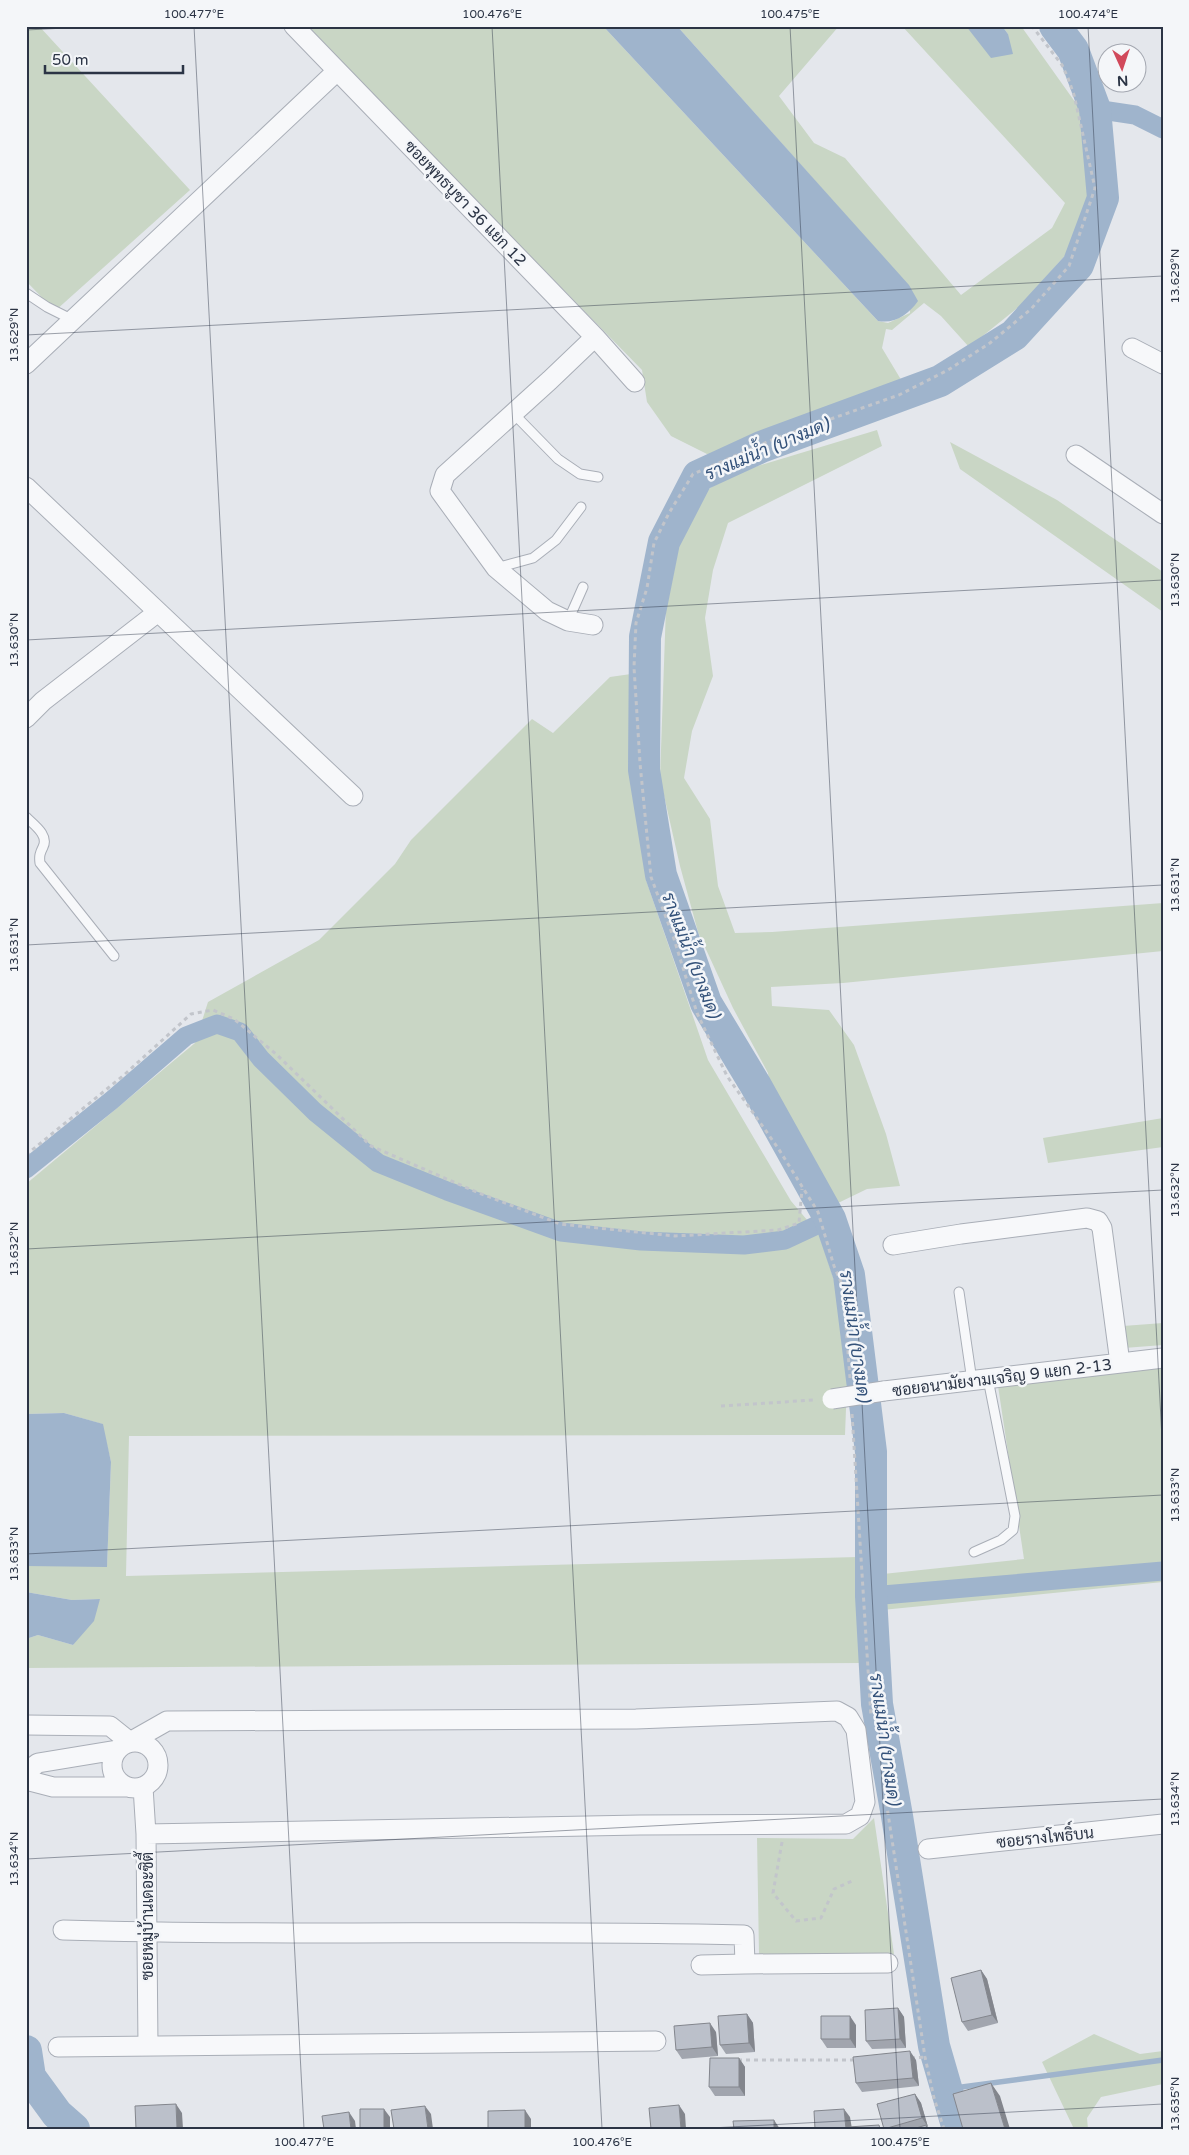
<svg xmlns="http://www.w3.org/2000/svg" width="1189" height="2155" font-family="'Varela Round',Sarabun,sans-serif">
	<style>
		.green { fill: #c9d6c5 }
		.water { fill: #9fb4cc }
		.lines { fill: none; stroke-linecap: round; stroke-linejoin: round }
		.stream { stroke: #9fb4cc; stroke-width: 5.5 }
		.canal { stroke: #9fb4cc; stroke-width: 19 }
		.river { stroke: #9fb4cc; stroke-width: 32 }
		.lane-casing { stroke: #a9aeb7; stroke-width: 11 }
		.street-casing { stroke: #a9aeb7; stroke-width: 21 }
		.path { stroke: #c2c5cb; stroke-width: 3; stroke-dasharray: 4 4; stroke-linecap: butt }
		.lane { stroke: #f7f8fa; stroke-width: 9 }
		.street { stroke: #f7f8fa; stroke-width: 19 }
		.street-bridge-casing { stroke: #a9aeb7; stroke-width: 21; stroke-linecap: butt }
		.street-bridge { stroke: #f7f8fa; stroke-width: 19 }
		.wall { fill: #a1a5ae }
		.shaded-wall { fill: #83868d }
		.building { fill: #bbc0ca; stroke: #83868d }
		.ticks { fill: none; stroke: #2b3445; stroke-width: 1; stroke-opacity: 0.45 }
		.labels { text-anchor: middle; stroke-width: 5; stroke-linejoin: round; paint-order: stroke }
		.street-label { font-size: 16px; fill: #2b3445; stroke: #f4f6f9 }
		.water-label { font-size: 18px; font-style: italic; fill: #34527a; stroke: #f4f6f9 }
		.neatline { fill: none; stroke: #2b3445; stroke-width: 2 }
		.ticks-label { font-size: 12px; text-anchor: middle; fill: #2b3445 }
	</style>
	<rect width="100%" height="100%" fill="#e4e7ec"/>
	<!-- green -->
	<path class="green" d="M26,26H39L190,190L55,311L26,281Z
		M308,26H603L878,321L888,323L910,313L909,286L677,26H839L779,96L814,143L845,158L961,295L1052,228L1065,203L902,26H966L970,29L1008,34L1002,26H1021L1090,123L1096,171L1070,250L1020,306L969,347L941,316L924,303L892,330L886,329L882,348L903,383L799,423L768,431L709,455L671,436L647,402L642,370L411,134Z
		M877,430L882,446L728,523L713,570L705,618L713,676L692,731L684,778L710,819L718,886L735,933L772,932L1163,903V951L843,983L771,987L772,1006L829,1010L854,1045L886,1134L900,1186L867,1189L836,1204L801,1149L771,1095L768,1073L733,1008L698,932L680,866L660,778L667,578L697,497L731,474Z
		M950,442L1057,500L1163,572V612L960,469Z
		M638,673L631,705L646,880L708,1060L791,1201L819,1234L839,1295L847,1383L845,1435L129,1436L126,1576L858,1557L862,1663L26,1668V1639L38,1635L73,1645L100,1599L72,1600L26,1592V1566H107L111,1462L102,1424L64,1413L26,1414V1184L195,1043L208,1002L319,940L395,864L411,840L532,719L553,733L610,677Z
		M1163,1118V1147L1048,1163L1043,1138Z
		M1163,1323V1345L1124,1348L1123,1326Z
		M1163,1366V1582L882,1610L883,1574L1024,1559L998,1386Z
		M874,1818L894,1954H759L757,1838L853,1839Z
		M1094,2034L1140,2054L1163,2051V2084L1101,2097L1087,2118L1088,2129H1074L1042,2062Z"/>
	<!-- water -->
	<path class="water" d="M603,26H677L909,285L918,301C908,315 895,324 878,321Z
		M966,26H1002L1008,34L1013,54L991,58Z
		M64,1413L103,1424L111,1462L107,1567L26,1566V1414Z
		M26,1592L72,1600L100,1599L94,1621L73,1645L38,1635L26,1639Z"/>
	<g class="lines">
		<!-- stream -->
		<path class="stream" d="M947,2089L1163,2060"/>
		<!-- canal -->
		<path class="canal" d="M1095,109L1135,115L1163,129
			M26,1169L112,1100L186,1036L217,1024L240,1032L261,1059L315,1112L378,1163L447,1191L561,1232L641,1241L744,1245L785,1240L830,1219
			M871,1596L1163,1571"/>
		<!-- river -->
		<path class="river" d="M26,2051L30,2077L57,2114L74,2129
			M958,2129L934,2046L897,1816L877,1704L871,1596V1452L849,1275L830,1219L756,1086L706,1003L661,875L644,770L645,637L664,542L698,476L761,447L940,381L1014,335L1078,265L1103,198L1095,109L1073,50L1055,26"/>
		<defs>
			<path id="lane" d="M26,293L47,307L73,320
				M513,413L558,459L580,474L598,477
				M496,568L533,558L556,540L581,507
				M568,621L583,587
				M26,817C34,825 49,835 43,847C40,853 39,856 40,863L114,956
				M959,1292L972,1381
				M974,1552L1001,1540L1013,1530L1015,1516L988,1379"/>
			<path id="street" d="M294,26L595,337L635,382
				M1132,348L1163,364
				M26,364L337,71
				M1076,455L1163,514
				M26,487L353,796
				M593,625L568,621L547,611L496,568L440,491L445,475L550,380L595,337
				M26,718L43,701L158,612
				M893,1245L961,1234L1087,1218L1098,1221L1102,1228L1120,1363
				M884,1391L1163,1358
				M26,1725L110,1726L130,1742L167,1721L636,1719L837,1711L848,1717L856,1730L865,1802L860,1816L846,1824L640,1825L146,1834
				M112 1765a23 23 0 1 1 46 0a23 23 0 1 1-46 0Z
				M26,1772L38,1763L117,1750
				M26,1780L53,1787H128
				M143,1787L146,1834L148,2046
				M928,1849L1163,1824
				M63,1930C290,1937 517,1929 744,1935L745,1964L888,1963
				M701,1965L745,1964
				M58,2047L656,2041"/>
		</defs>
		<!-- lane casing -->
		<use href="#lane" class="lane-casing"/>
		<!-- street casing -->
		<use href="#street" class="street-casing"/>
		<!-- path -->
		<path class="path" d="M26,1155L124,1075L191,1014L213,1010L234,1019L276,1054L371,1146L479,1193L560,1224L675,1236L778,1230L799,1223L802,1189
			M850,1378L843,1287L834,1266L818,1212L778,1148L727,1076L697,1013L674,939L651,877L640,763L634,667L636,623L647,588L654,543L669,513L693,474L774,439L899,395L948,370L990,343L1031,309L1069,266L1095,188L1074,95L1068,78L1062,65L1032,26
			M721,1406L814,1400
			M852,1414L871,1717
			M884,1787L925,2057L934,2098L944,2129
			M782,1842L773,1893L796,1921L821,1918L834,1889L852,1881
			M911,2058L925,2057
			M738,2060H857"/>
		<!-- lane -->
		<use href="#lane" class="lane"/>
		<!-- street -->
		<use href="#street" class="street"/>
		<defs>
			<path id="street-bridge" d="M832,1399L884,1391"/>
		</defs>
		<!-- street-bridge casing -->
		<use href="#street-bridge" class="street-bridge-casing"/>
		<!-- street-bridge -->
		<use href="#street-bridge" class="street-bridge"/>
	</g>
	<!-- wall -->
	<path class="wall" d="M981,1970L987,1979L998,2023L968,2031L962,2022Z
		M898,2008L904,2017L906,2048L872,2049L866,2041Z
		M747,2014L753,2023L755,2052L726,2054L720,2045Z
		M856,2025V2048H827L821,2039Z
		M716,2032L718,2056L682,2059L676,2050Z
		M739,2058L745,2067V2096H715L709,2087Z
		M916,2060L919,2086L862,2092L856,2083Z
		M915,2094L921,2103L928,2127L929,2129H884Z"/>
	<!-- shaded-wall -->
	<path class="shaded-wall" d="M981,1970L987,1979L998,2023L992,2015Z
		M898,2008L904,2017L906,2048L900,2039Z
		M747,2014L753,2023L755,2052L749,2043Z
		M850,2016L856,2025V2048L850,2039Z
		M710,2023L716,2032L718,2056L712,2047Z
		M910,2051L916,2060L919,2086L913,2078Z
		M739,2058L745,2067V2096L739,2087Z
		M991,2083L1000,2096L1010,2129H1005Z
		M915,2094L921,2103L928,2127L922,2118Z
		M176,2104L182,2113L183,2129H177Z
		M679,2105L685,2114L686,2129H681Z
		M425,2106L431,2114L433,2129H428Z
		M384,2109L390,2117V2129H384Z
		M844,2109L850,2117L852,2129H846Z
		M525,2110L531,2119V2129H525Z
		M349,2112L355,2121L356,2129H351Z
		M774,2120L780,2129H774Z"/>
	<!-- building -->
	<path class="building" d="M981,1970L992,2015L962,2022L951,1978Z
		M898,2008L900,2039L866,2041L865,2010Z
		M747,2014L749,2043L720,2045L718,2016Z
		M821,2016H850V2039H821Z
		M710,2023L712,2047L676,2050L674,2026Z
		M910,2051L913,2078L856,2083L853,2057Z
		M710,2058H739V2087H709Z
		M991,2083L1005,2129H963L953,2094Z
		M915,2094L922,2118L884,2129L877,2104Z
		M176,2104L177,2129H136L135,2106Z
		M679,2105L681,2129H651L649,2108Z
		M425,2106L428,2129H394L391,2110Z
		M360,2109H384V2129H360Z
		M844,2109L846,2129H815L814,2111Z
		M525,2110V2129H488V2111Z
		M349,2112L351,2129H324L322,2116Z
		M774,2120V2129H734L733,2121Z
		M879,2125L880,2129H848V2127Z
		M926,2125L927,2129H913Z"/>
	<!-- ticks -->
	<path class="ticks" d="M194,26L304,2129M492,26L602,2129M790,26L900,2129M1088,26L1163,1458M26,30L105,26M26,335L1163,276M26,640L1163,580M26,945L1163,885M26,1249L1163,1190M26,1554L1163,1495M26,1859L1163,1799M692,2129L1163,2104"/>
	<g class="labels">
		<!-- street labels -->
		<g class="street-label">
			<text transform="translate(466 203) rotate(46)" y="6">ซอยพุทธบูชา 36 แยก 12</text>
			<text transform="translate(1002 1377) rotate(-7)" y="6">ซอยอนามัยงามเจริญ 9 แยก 2-13</text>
			<text transform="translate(1045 1837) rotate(-6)" y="6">ซอยรางโพธิ์บน</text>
			<text transform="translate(147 1916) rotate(-90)" y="6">ซอยหมู่บ้านเดอะซิตี้</text>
		</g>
		<!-- water labels -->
		<g class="water-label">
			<text transform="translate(767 449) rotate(-23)" y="6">รางแม่น้ำ (บางมด)</text>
			<text transform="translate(691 955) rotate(69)" y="6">รางแม่น้ำ (บางมด)</text>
			<text transform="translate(855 1336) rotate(82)" y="6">รางแม่น้ำ (บางมด)</text>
			<text transform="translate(885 1739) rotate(82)" y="6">รางแม่น้ำ (บางมด)</text>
		</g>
	</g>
	<!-- border -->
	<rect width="1189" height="2155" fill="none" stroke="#f4f6f9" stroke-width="55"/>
	<!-- north arrow -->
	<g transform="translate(1122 68) rotate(177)"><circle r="24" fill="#f4f6f9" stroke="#a4a8b1"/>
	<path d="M0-4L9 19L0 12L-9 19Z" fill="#d1495b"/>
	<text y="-8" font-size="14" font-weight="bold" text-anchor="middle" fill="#2b3445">N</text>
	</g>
	<!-- scale -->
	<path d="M45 65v8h138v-8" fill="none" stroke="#2b3445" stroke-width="2.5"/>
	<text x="52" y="65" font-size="15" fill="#2b3445" stroke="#f4f6f9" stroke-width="4" paint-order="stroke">50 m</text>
	<rect x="28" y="28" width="1134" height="2100" class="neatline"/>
	<g class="ticks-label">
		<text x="194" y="18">100.477°E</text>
		<text x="492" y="18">100.476°E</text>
		<text x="790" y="18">100.475°E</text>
		<text x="1088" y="18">100.474°E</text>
		<text transform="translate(1175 276) rotate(-90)" y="4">13.629°N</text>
		<text transform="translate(14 335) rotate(-90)" y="4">13.629°N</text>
		<text transform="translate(1175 580) rotate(-90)" y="4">13.630°N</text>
		<text transform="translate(14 640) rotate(-90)" y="4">13.630°N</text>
		<text transform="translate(1175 885) rotate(-90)" y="4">13.631°N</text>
		<text transform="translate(14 945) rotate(-90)" y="4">13.631°N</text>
		<text transform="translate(1175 1190) rotate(-90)" y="4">13.632°N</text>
		<text transform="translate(14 1249) rotate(-90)" y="4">13.632°N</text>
		<text transform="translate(1175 1495) rotate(-90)" y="4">13.633°N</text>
		<text transform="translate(14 1554) rotate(-90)" y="4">13.633°N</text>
		<text transform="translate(1175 1799) rotate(-90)" y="4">13.634°N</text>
		<text transform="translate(14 1859) rotate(-90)" y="4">13.634°N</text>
		<text transform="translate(1175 2104) rotate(-90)" y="4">13.635°N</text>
		<text x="304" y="2146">100.477°E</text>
		<text x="602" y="2146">100.476°E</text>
		<text x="900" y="2146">100.475°E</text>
	</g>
</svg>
